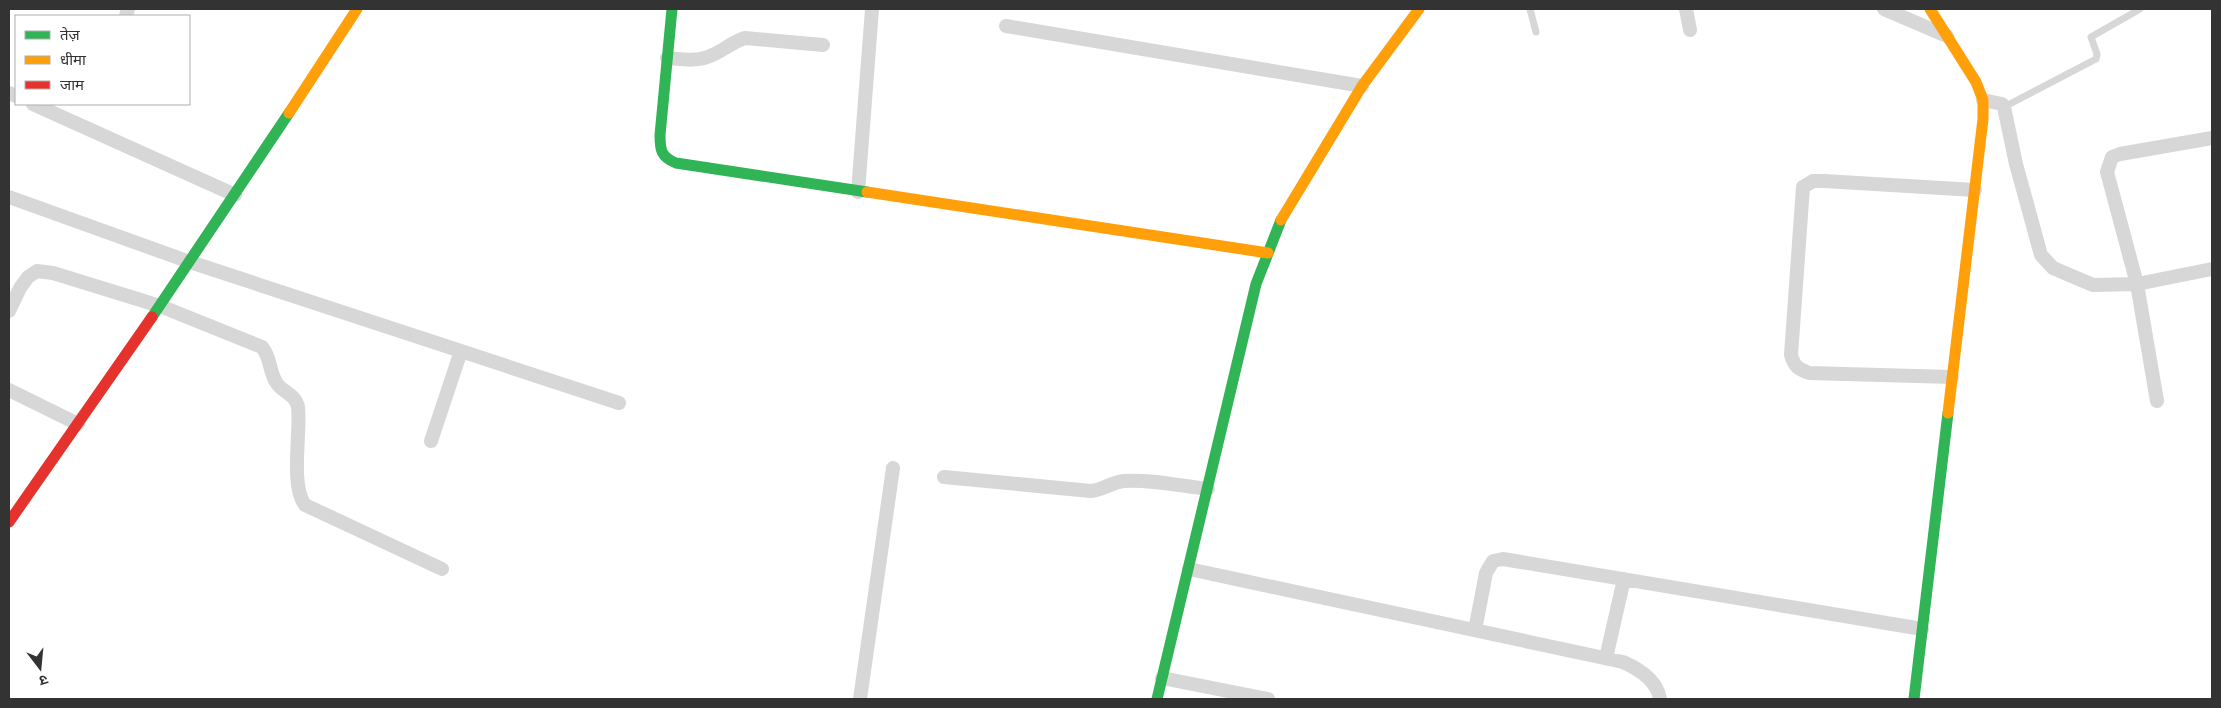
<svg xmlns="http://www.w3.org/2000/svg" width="2221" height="708" font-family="'PT Sans Narrow','Noto Sans Devanagari',sans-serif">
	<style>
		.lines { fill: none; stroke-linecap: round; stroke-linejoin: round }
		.lane { stroke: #d7d7d7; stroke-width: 7 }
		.street { stroke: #d7d7d7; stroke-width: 14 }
		.fast { stroke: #30b455; stroke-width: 11 }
		.slow { stroke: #ff9f0a; stroke-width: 11 }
		.jam { stroke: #e5322d; stroke-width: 11 }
	</style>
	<rect width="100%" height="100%" fill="#fff"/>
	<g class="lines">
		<!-- lane -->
		<path class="lane" d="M1530,9L1536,32
			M2004,107L2096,59L2097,54L2091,37L2140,9"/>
		<!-- street -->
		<path class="street" d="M1686,9L1690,30
			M1884,9L1947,36
			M126,16L128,9
			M1006,26L1362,86
			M667,58C681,59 697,62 710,56C723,51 732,42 745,38L823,45
			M9,93L16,96
			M1983,100L2002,104L2004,107L2016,164L2041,255L2053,268L2093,285L2137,284L2212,269
			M33,104L235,195
			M858,192L872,9
			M9,197L190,262L619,403
			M9,311L20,288L28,277L37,271L53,273L160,306L262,347C271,358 269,371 276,382C282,393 295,393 298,407C301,433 290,485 305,505L442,569
			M1952,377L1809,373C1798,369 1794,366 1791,355L1803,187L1813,181H1824L1975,190
			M9,390L78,424
			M2157,401L2137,284L2107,172L2112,157L2120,154L2212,138
			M431,441L461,351
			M944,477L1091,491C1103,490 1112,482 1124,481C1151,479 1181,486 1208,489
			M1189,569L1623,662C1639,669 1657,680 1660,699
			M1475,630L1486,573L1493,561L1503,559L1922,629
			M1606,658L1624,579
			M1162,678L1268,699
			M860,699L893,468"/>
		<!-- fast -->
		<path class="fast" d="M672,9L660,135C660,150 661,157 676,163L867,192
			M152,317L289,113
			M1157,699L1256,284L1281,220
			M1914,699L1948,413"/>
		<!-- slow -->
		<path class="slow" d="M1930,9L1976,82L1983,100V119L1948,413
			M289,113L357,9
			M867,192L1268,253
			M1281,220L1362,86L1419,9"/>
		<!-- jam -->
		<path class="jam" d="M9,522L152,317"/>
	</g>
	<!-- border -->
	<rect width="2221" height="708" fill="none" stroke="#333333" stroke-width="20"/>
	<!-- legend -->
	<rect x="15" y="15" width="175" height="90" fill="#ffffff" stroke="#adadad"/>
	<rect x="25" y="31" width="25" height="8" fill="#30b455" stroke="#adadad"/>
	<text x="60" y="40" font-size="15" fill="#333333">तेज़</text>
	<rect x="25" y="56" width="25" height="8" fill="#ff9f0a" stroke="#adadad"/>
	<text x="60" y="65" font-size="15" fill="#333333">धीमा</text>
	<rect x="25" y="81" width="25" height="8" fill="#e5322d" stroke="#adadad"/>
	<text x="60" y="90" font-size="15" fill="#333333">जाम</text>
	<!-- north arrow -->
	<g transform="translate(40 668) rotate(164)" stroke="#ffffff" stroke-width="4" paint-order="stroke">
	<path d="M0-4L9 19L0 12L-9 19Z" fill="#333333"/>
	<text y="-8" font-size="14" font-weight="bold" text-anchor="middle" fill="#333333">उ</text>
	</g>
</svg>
